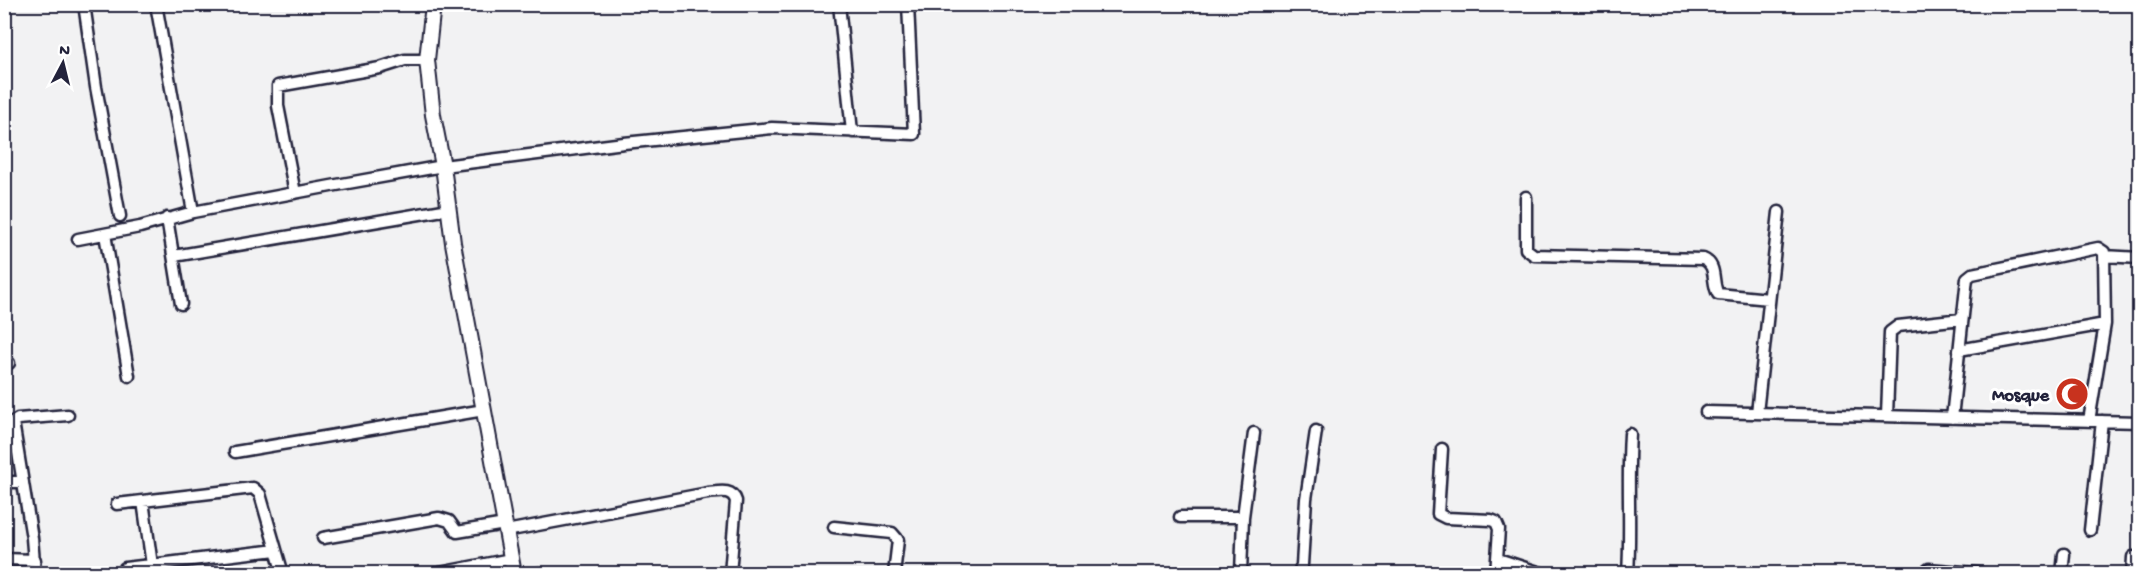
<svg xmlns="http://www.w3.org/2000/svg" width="2144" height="578" font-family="'Gochi Hand',sans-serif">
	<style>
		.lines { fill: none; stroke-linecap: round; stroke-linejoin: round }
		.minor-casing { stroke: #22223b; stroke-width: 15 }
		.major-casing { stroke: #22223b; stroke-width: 18 }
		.minor { stroke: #fff; stroke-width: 10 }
		.major { stroke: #fff; stroke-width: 14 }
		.labels { text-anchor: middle; stroke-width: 6; stroke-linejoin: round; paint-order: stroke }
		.poi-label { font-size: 18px; font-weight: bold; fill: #22223b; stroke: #fff; text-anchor: end }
	</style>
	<rect width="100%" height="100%" fill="#f2f2f3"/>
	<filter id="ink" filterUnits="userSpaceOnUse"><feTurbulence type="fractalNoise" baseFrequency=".0167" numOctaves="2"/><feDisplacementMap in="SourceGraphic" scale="12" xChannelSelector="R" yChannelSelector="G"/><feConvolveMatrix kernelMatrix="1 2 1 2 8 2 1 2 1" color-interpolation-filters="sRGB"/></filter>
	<g filter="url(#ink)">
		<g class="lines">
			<defs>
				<path id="minor" d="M84,4L96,87L120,216
					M156,4L193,212
					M839,4L852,132
					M295,193L278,106V86L380,68L405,60H427
					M1526,197V249L1534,255L1703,259C1718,265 1711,282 1718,294L1769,299
					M167,218L181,304
					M105,234L129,376
					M78,239L140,227L193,212L331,186L443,166L624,143L772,128L914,134L908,4
					M174,256L449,209
					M2104,256L2140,258
					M1959,350L2105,324
					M4,363H9
					M1706,412L2140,422
					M1757,413L1779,212
					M1887,416L1890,332L1898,326L1962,319
					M1952,418L1967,278L1972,274L2098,248L2104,252L2105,324L2089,421
					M1442,449L1438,514L1446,518L1491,520L1496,522L1499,529L1496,574
					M235,452L484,410
					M4,482H23
					M143,501L152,565
					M117,504L253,488L260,494L283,574
					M1180,517H1243
					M834,527L892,533L898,540L894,574
					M2090,530L2102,421
					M506,531L708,493C719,492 732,488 736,501L730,574
					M323,538L439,518L449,521L457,532L505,524
					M4,559L35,560
					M1498,559L1544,574
					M125,568L276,550
					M35,574L32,538L13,422L18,419L68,415
					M434,574L511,559
					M539,574V573
					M1241,574L1243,517L1254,433
					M1298,574L1302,565L1306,499L1316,431
					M1628,574C1631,527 1627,481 1630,434
					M1922,574L1929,569L1986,574
					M2062,574L2064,554
					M2132,574L2133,557"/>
				<path id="major" d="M433,4L427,60L433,115L443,166L453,243L514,574"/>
			</defs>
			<!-- minor casing -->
			<use href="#minor" class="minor-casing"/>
			<!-- major casing -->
			<use href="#major" class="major-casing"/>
			<!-- minor -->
			<use href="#minor" class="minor"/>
			<!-- major -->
			<use href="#major" class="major"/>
		</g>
	</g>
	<!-- icons -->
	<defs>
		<symbol id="mosque-disc" viewBox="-11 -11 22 22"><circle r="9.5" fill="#c8321e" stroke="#fff"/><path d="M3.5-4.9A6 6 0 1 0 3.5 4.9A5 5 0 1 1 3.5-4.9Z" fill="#fff"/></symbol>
	</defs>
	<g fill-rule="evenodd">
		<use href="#mosque-disc" x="2053" y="375" width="38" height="38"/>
	</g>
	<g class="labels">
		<!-- poi labels -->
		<g class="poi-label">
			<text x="2049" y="400">Mosque</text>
		</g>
	</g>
	<!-- margin -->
	<rect width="2144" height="578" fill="none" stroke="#fff" stroke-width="24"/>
	<rect x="12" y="12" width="2120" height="554" fill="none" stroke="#22223b" stroke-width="2" filter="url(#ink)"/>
	<!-- north arrow -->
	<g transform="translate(63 63) rotate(7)" stroke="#ffffff" stroke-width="4.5" paint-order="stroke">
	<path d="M0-4.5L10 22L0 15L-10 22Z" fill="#22223b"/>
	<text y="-9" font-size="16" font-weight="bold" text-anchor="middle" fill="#22223b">N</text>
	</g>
</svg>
